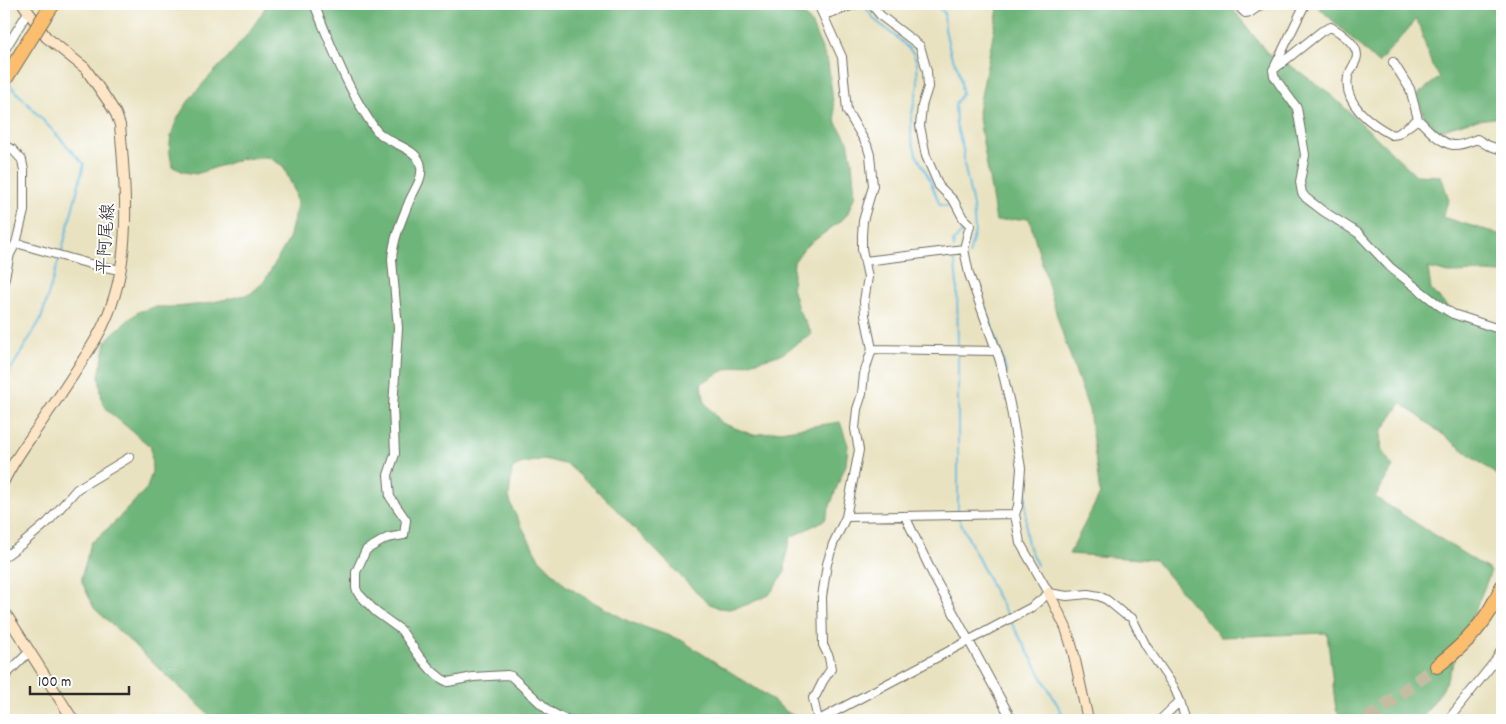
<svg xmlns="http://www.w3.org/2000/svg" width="1506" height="724" font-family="Dekko,'Klee One',sans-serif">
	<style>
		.forest { fill: #6eb57a; stroke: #4c7052 }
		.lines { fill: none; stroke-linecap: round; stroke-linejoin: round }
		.stream { stroke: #62badf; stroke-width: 2 }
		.highway-tunnel { stroke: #c3bda2; stroke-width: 14; stroke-dasharray: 14 7; stroke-linecap: butt }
		.street-casing { stroke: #6e6b5f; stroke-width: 10 }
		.secondary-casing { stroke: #6e6b5f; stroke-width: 12 }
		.highway-casing { stroke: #6e6b5f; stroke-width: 16 }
		.street { stroke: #fff; stroke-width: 8 }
		.secondary { stroke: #fde5c5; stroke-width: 10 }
		.highway { stroke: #fbbd6e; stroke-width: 14 }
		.highway-bridge-casing { stroke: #6e6b5f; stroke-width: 16; stroke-linecap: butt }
		.highway-bridge { stroke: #fbbd6e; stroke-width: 14 }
		.labels { text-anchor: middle; stroke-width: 4; stroke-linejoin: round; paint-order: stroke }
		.street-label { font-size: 18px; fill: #2b2b2b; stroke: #fff }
	</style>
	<rect width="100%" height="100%" fill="#fff"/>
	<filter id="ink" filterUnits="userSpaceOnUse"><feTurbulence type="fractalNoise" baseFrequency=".02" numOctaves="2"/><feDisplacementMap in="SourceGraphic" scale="10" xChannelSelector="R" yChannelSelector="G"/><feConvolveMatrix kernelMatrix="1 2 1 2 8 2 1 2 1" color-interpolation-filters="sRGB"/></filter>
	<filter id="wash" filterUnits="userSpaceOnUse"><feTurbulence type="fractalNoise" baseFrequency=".0096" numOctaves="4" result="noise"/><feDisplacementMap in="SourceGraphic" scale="20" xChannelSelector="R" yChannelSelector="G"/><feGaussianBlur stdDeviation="1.12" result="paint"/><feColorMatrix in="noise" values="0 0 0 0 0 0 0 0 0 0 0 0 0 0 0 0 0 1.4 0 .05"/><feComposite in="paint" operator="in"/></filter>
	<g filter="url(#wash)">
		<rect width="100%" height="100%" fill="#e9e2c0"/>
		<!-- forest -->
		<path class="forest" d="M267,4H794L811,23L828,63L836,123L848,141L852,162L855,195L847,215L843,219L804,248L794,262L792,288L798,309L812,334L782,354L725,370L701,383L705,403L722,423L753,435L840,422L848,445L846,465L838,484L825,520L791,537L786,554L785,572L769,595L746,605L729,609L719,608L710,604L700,596L604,497L568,465L544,459L520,464L512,470L509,497L513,510L538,557L565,585L584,597L630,622L681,640L766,695L787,712L802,720H215L94,608L82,582V575L91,543L114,523L147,488L152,472L151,447L108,411L102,401L99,376L106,342L111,335L138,312L154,307H176L204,304L250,294L264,282L289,239L297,205L295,192L283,166L268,157L241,159L196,174L184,172L173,167C156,120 210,79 236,48C248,34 259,19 267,4Z
			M999,4H1229L1268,54L1288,64L1328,92L1416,175L1441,176L1449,200L1442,217L1502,235V273L1485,272L1449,273L1428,268L1431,290L1450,309L1502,331V479L1401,403L1382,431L1381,447L1393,467L1375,497L1491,571L1443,689L1420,720H1343L1336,710L1327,633L1220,637L1155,560L1069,554L1100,494L1089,410L1060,326L1029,218L996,221L978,112Z
			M1315,4H1501L1502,6V117L1469,121L1437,131L1424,116L1417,95L1440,77L1432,66L1417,19L1378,63Z"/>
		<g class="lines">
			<!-- stream -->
			<path class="stream" d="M824,4L828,10
				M863,4L875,20L901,41L913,53L917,63L918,85L911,118V138L917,156L929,178L940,205L953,207L954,208
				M937,7L944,12L945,29L951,55L958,68L961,82L962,94L955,104L956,124L964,153V164L973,206L975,231L969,255
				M9,84L84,164L61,254
				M954,248L953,241L962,233L960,219
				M954,253L957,285L958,348
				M979,291L996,337L1007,374
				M958,352V513
				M4,381L41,319L59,259
				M1017,420L1024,457L1026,485V534L1029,548L1037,565
				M958,517L992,587L1009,618
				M1011,622L1066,720"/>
		</g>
	</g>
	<g filter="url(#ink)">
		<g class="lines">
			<!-- highway-tunnel -->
			<path class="highway-tunnel" d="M1367,720L1437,666"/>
			<defs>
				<path id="street" d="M314,4C332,47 348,92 376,130C388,145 419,147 421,167C423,180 413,191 409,202C401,221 393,240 392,260L398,328L393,407L395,454L388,475L390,497L406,520L404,535L387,538L366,550L356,572V588L358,593L376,612L401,630L419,656L431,670L442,679L448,682L473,677L507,675L511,676L549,711L566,720
					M871,4L881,16L920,46L927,71L928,87L922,106L920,126L926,156L939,186L954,201L963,218L970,225L964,249L969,274L1000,361L1010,404L1021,468L1018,506L1015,514L1020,543L1049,593
					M1239,4L1241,9L1245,13L1251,12L1262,4
					M1305,4L1273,70L1322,31L1331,27C1340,32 1357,44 1357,55C1357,63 1350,69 1348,77C1343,104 1371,124 1392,135L1398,134L1418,119C1427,128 1440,143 1453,145C1461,146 1469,142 1477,139L1487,145L1502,150
					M824,15L857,4
					M4,51L28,12
					M1393,62L1410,89L1418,119
					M1273,70L1274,76L1280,85L1297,108L1305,155L1300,182L1302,193L1306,198L1323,211L1358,233L1391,268L1440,306L1453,314L1502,330
					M4,146L12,149L22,160L24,171V211L16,243L10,254L4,282
					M16,243L90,264L120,270
					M865,261L964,249
					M872,349L997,351
					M905,516L934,577L1012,720
					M846,517L1015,514
					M4,557L22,544L48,522L77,489L130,457
					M4,677L29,652
					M818,720L813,698L816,695L823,681L831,669L829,657L823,645L822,597L827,564L833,544L846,517L859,450L855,429L857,409L862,394L864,374L872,349L865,315L864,301L868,277L862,249V235L863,221L873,186L870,155L867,145L847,111L842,57L818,4
					M819,720L1032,607L1049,593L1067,596L1088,594L1099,596L1107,600L1124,614L1132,618L1146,646L1174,687L1180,701L1186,720
					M1160,720L1180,701
					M1448,720L1495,661L1502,649"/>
				<path id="secondary" d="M4,481C15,457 31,438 45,417C63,391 81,364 97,337C134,273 126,196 120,125L116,114L108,101L85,68L46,37L23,4
					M1049,593L1066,628L1073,651L1088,720
					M4,611L73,720"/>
				<path id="highway" d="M44,17L53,4
					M1437,666C1467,643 1487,622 1502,587"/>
			</defs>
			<!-- street casing -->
			<use href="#street" class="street-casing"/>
			<!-- secondary casing -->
			<use href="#secondary" class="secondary-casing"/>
			<!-- highway casing -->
			<use href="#highway" class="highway-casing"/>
			<!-- street -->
			<use href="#street" class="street"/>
			<!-- secondary -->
			<use href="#secondary" class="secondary"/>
			<!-- highway -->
			<use href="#highway" class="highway"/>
			<defs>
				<path id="highway-bridge" d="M4,81L44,17"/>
			</defs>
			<!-- highway-bridge casing -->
			<use href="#highway-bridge" class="highway-bridge-casing"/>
			<!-- highway-bridge -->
			<use href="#highway-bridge" class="highway-bridge"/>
		</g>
	</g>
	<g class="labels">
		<!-- street labels -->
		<g class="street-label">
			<text transform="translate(105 239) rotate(-86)" y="6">平阿尾線</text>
		</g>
	</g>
	<!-- margin -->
	<rect width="1506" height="724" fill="none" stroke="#fff" stroke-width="20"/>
	<!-- scale -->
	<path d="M30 686v8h99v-8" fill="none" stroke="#2b2b2b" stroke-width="2.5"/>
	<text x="38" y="686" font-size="15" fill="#2b2b2b" stroke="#ffffff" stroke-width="4" paint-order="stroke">100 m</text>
</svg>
